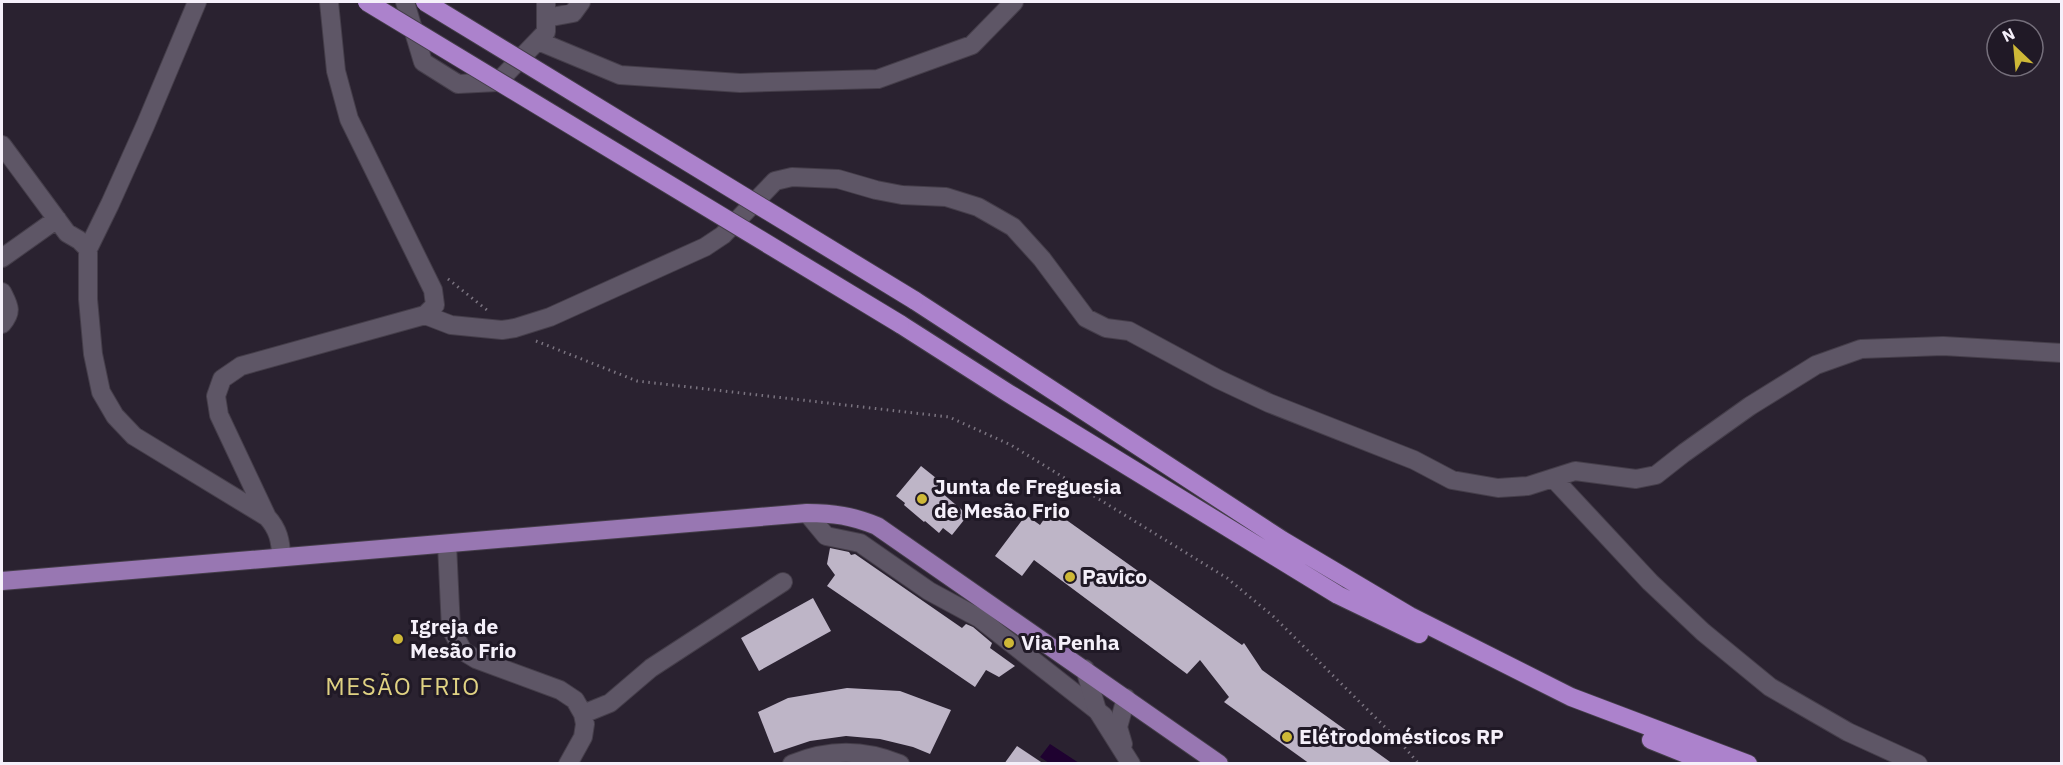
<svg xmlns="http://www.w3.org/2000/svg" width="2063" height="765" font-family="'IBM Plex Sans',sans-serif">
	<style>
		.water { fill: #1f0230 }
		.building { fill: #beb5c7 }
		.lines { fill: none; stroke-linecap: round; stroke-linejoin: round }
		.minor-casing { stroke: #453e4a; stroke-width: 20 }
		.tertiary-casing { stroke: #453e4a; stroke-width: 20 }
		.primary-casing { stroke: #453e4a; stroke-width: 20 }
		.trunk-casing { stroke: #453e4a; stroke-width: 20 }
		.path { stroke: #7b7480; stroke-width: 3; stroke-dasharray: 1.5 4.5; stroke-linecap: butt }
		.minor { stroke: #5e5666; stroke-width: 18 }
		.tertiary { stroke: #5e5666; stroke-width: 18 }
		.primary { stroke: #9877b2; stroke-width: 18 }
		.trunk { stroke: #ac82cc; stroke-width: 18 }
		.trunk-bridge-casing { stroke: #453e4a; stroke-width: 20; stroke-linecap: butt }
		.trunk-bridge { stroke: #ac82cc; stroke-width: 18 }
		.poi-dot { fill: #ceb837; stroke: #201926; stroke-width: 2 }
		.labels { text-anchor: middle; stroke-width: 6; stroke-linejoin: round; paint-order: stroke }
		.poi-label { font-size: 21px; font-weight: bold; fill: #f5f0fa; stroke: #201926; text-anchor: start }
		.quarter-label { font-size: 24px; letter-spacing: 1.5px; fill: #e0d283; stroke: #201926 }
	</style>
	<rect width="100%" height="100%" fill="#2a2230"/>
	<!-- water -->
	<path class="water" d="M1050,744L1079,763H1080H1049L1040,757Z"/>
	<!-- building -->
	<path class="building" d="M921,466L941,482L936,488L968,515L952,535L943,528L939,533L925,521L924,522L904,505L905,503L896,496Z
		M1051,509L1242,645L1244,643L1262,670L1393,764H1310L1224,702L1229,697L1200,660L1187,674L1034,560L1022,576L995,556L1026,515L1040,525Z
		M830,548L849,552L851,555L855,554L962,628L966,624L973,627L992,643L990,648L1015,666L999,677L986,670L975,687L827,586L835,575L827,564Z
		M813,598L831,631L759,671L741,638Z
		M847,688L900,691L951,710L930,754L913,747L880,739L846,736L810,741L774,753L758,712L788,698Z
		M1017,746L1044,764H1004Z"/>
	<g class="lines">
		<defs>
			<path id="minor" d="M197,2L145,126L110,204L88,249V299L93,354L101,392L115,416L134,436L267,517C278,529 281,541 281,557
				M405,2L423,62L458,84L498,82L546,32V2
				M546,18L573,13L581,2
				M538,41L620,75L740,83L878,79L972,45L1014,2
				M2,145L67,233L79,240L88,249
				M2,258L57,219
				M2,292C9,306 13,311 2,324
				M425,315L451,325L502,330L515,328L550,317L705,247L723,235L775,181L792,177L838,179L876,190L902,195L946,197L978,207L1013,227L1042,259L1086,318L1106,328L1129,331L1218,379L1269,403L1414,460L1452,480L1498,488L1528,486L1575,471L1636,479L1656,475L1684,453L1750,406L1816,365L1861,349L1943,346L2062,353
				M1553,478L1650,582L1703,632L1770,687L1848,732L1918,764
				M807,513L826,536L860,543L929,591L979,618L1104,716
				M267,517L219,415L216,396L222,379L241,366L425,315L435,305L433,290L349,119L336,71L329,2
				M447,544L451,629L463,651L476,659L560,690L575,700L583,714L585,724L583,737L568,764
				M583,714L610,703L651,668L783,582
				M792,764C829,749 863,749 900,764"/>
			<path id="tertiary" d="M1085,669L1097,710L1131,764
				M1123,744L1118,727L1126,698"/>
			<path id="primary" d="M2,581L807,513C834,513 852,516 877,526L1219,764"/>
			<path id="trunk" d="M914,300L1282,540L1410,616L1571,697L1748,764
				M900,324L1008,393L1338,595L1419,634
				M1651,740L1711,764"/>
		</defs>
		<!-- minor casing -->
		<use href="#minor" class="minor-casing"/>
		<!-- tertiary casing -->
		<use href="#tertiary" class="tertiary-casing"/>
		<!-- primary casing -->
		<use href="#primary" class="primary-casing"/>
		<!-- trunk casing -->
		<use href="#trunk" class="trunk-casing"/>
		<!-- path -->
		<path class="path" d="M448,279L487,310
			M536,341L637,381L949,417L1011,445L1227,578L1274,617L1398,740L1419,764"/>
		<!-- minor -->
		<use href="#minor" class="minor"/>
		<!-- tertiary -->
		<use href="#tertiary" class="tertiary"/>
		<!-- primary -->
		<use href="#primary" class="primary"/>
		<!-- trunk -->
		<use href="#trunk" class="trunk"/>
		<defs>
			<path id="trunk-bridge" d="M367,2L900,324
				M425,2L914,300"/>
		</defs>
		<!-- trunk-bridge casing -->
		<use href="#trunk-bridge" class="trunk-bridge-casing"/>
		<!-- trunk-bridge -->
		<use href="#trunk-bridge" class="trunk-bridge"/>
	</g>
	<!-- markers -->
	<g class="poi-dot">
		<circle cx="922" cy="499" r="6"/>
		<circle cx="1070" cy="577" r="6"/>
		<circle cx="398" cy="639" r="6"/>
		<circle cx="1009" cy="643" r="6"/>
		<circle cx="1287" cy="737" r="6"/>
	</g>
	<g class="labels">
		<!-- poi labels -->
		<g class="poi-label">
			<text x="934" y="494">Junta de Freguesia<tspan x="934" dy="24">de Mesão Frio</tspan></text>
			<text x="1082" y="584">Pavico</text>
			<text x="410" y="634">Igreja de<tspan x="410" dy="24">Mesão Frio</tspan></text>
			<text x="1021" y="650">Via Penha</text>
			<text x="1299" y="744">Elétrodomésticos RP</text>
		</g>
		<!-- quarter labels -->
		<g class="quarter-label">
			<text x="403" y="695">MESÃO FRIO</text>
		</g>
	</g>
	<!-- border -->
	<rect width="2063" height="765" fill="none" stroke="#f5f0fa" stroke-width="6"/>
	<!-- north arrow -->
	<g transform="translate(2015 48) rotate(334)"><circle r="28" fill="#201926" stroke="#756f7b" stroke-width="1.5"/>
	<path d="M0-4.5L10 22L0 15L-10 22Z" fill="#ceb837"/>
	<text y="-9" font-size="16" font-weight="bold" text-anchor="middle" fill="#f5f0fa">N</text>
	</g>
</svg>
